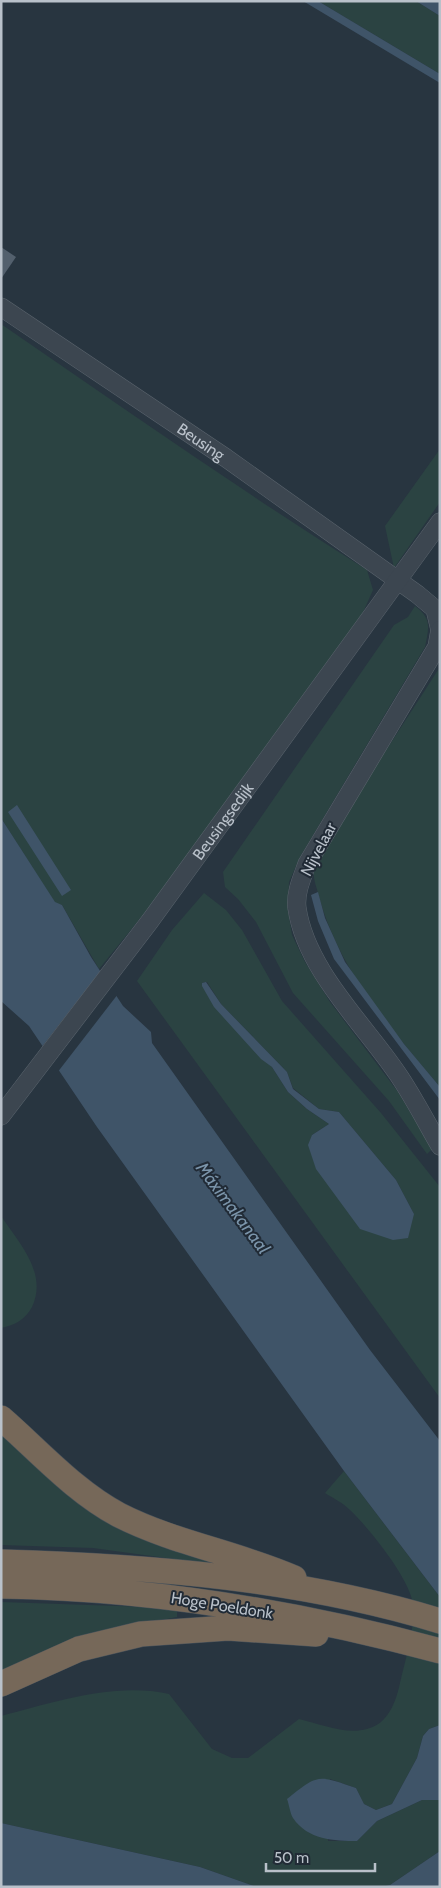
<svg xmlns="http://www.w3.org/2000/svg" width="441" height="1888" font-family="Cabin,sans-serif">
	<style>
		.green { fill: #2b4342; fill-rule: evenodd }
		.water { fill: #3f5468 }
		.pier { fill: #283540 }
		.building { fill: #53606d }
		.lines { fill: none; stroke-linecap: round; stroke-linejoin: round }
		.minor-casing { stroke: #5a646d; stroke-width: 19 }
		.highway-casing { stroke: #47515a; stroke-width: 26 }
		.minor { stroke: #3c4650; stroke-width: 18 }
		.highway { stroke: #766859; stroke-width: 25 }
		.labels { text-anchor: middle; stroke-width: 4; stroke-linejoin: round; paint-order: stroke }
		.street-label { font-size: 16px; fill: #b9c1ca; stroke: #212b36 }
		.water-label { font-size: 18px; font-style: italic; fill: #7b95ab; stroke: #212b36 }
	</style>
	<rect width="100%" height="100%" fill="#283540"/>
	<!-- green -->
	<path class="green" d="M318,1H416L440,16V74Z
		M1,324C122,407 243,492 367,570L373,590L361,617L156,899L99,969L62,905L55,903L1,818Z
		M440,449V502L394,568L385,526Z
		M415,606C432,619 429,627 425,647L300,857L289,882L288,910L292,935L305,962L330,1002L398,1092L432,1149L427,1154L389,1101L293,993L256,922L238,899L225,887L223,872L394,625L408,617Z
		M440,667V1087C392,1030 341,973 320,900C316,884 311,877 315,860Z
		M204,893L226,910L242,930L282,1001L381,1113L440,1187V1398L137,981L172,930ZM207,982L221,1004L287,1072L293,1088L319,1109L339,1112L396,1180L414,1214L312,1135L329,1124L307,1109L288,1092L272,1067L202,983Z
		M1,1216C19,1243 48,1273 32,1307C25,1320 15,1325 1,1328Z
		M1,1421L75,1492L239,1568L93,1548L1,1545Z
		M344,1471L440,1597V1725L429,1729L423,1736L417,1758L392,1804L376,1810L364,1804L356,1788L330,1779L328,1841H357L377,1821L422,1800H440V1851L390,1885L381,1887H257L200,1867L1,1823V1716C56,1702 113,1682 169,1694L212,1749L232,1758H248L299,1719C320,1724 346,1735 367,1729C388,1724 396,1702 400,1683C406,1657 415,1630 413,1604C410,1579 369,1528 350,1510C343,1503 333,1498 325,1493Z
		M1,1602L177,1608V1617L101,1632L1,1672Z"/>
	<!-- water -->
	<path class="water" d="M303,1H318L440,74V83Z
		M416,1H440V16Z
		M17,805L71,890L62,896L8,812Z
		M1,818L55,902L62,905L91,957L123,1006L151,1032L152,1043L370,1350L440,1441V1597L344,1471L97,1127L29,1026L1,1001Z
		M318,892L325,918L345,962L404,1044L440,1087V1100L334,959L318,921L311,895Z
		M206,982L221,1004L287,1072L293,1089L319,1109L339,1112L396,1180L414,1214L408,1238L393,1240L360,1229L316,1169L308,1145L312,1135L329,1124L307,1109L288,1092L272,1067L261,1059L214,1007L202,986V983Z
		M440,1725V1800H422L377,1821L357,1841C334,1841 308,1840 293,1818C290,1813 289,1804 287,1799C319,1773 318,1775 356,1788L364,1804L376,1810L392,1804L417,1758L423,1736L429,1729Z
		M1,1823L200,1867L257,1887H1Z
		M440,1851V1887H381L390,1885Z"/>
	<!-- pier -->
	<path class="pier" d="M102,969L118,994L57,1073L41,1048Z"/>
	<!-- building -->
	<path class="building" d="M1,247L16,257L1,279Z"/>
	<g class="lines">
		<defs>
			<g id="minor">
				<path id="s1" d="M1,307L226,458L417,594L435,609L440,630"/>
				<path d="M440,630L437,647L307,864C302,878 295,893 297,908C306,970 364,1024 397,1073C413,1096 426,1122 440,1146"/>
				<path id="s2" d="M1,1116L150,921L440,522"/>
			</g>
			<path id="highway" d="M1,1418C39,1451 74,1491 119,1515C174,1543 237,1553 294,1578
				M1,1562C148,1566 299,1578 440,1621
				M1,1586C150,1588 296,1612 440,1651
				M1,1684L79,1649L141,1634L228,1628L316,1634"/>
		</defs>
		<!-- minor casing -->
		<use href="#minor" class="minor-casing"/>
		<!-- highway casing -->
		<use href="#highway" class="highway-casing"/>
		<!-- minor -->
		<use href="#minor" class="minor"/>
		<!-- highway -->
		<use href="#highway" class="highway"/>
	</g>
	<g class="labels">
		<!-- street labels -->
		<g class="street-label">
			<text dy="6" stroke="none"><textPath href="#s1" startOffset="241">Beusing</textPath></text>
			<text dy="6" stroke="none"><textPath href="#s2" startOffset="369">Beusingsedijk</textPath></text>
			<text transform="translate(318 849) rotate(-62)" y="6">Nijvelaar</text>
			<text transform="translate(222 1605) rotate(9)" y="6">Hoge Poeldonk</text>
		</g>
		<!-- water labels -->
		<g class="water-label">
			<text transform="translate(233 1208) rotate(53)" y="6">Máximakanaal</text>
		</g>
	</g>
	<!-- border -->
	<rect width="441" height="1888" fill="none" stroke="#b9c1ca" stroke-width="5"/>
	<!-- scale -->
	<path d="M266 1863v8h109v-8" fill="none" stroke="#b9c1ca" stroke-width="2.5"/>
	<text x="274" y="1863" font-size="15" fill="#b9c1ca" stroke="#212b36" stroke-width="4" paint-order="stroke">50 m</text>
</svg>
